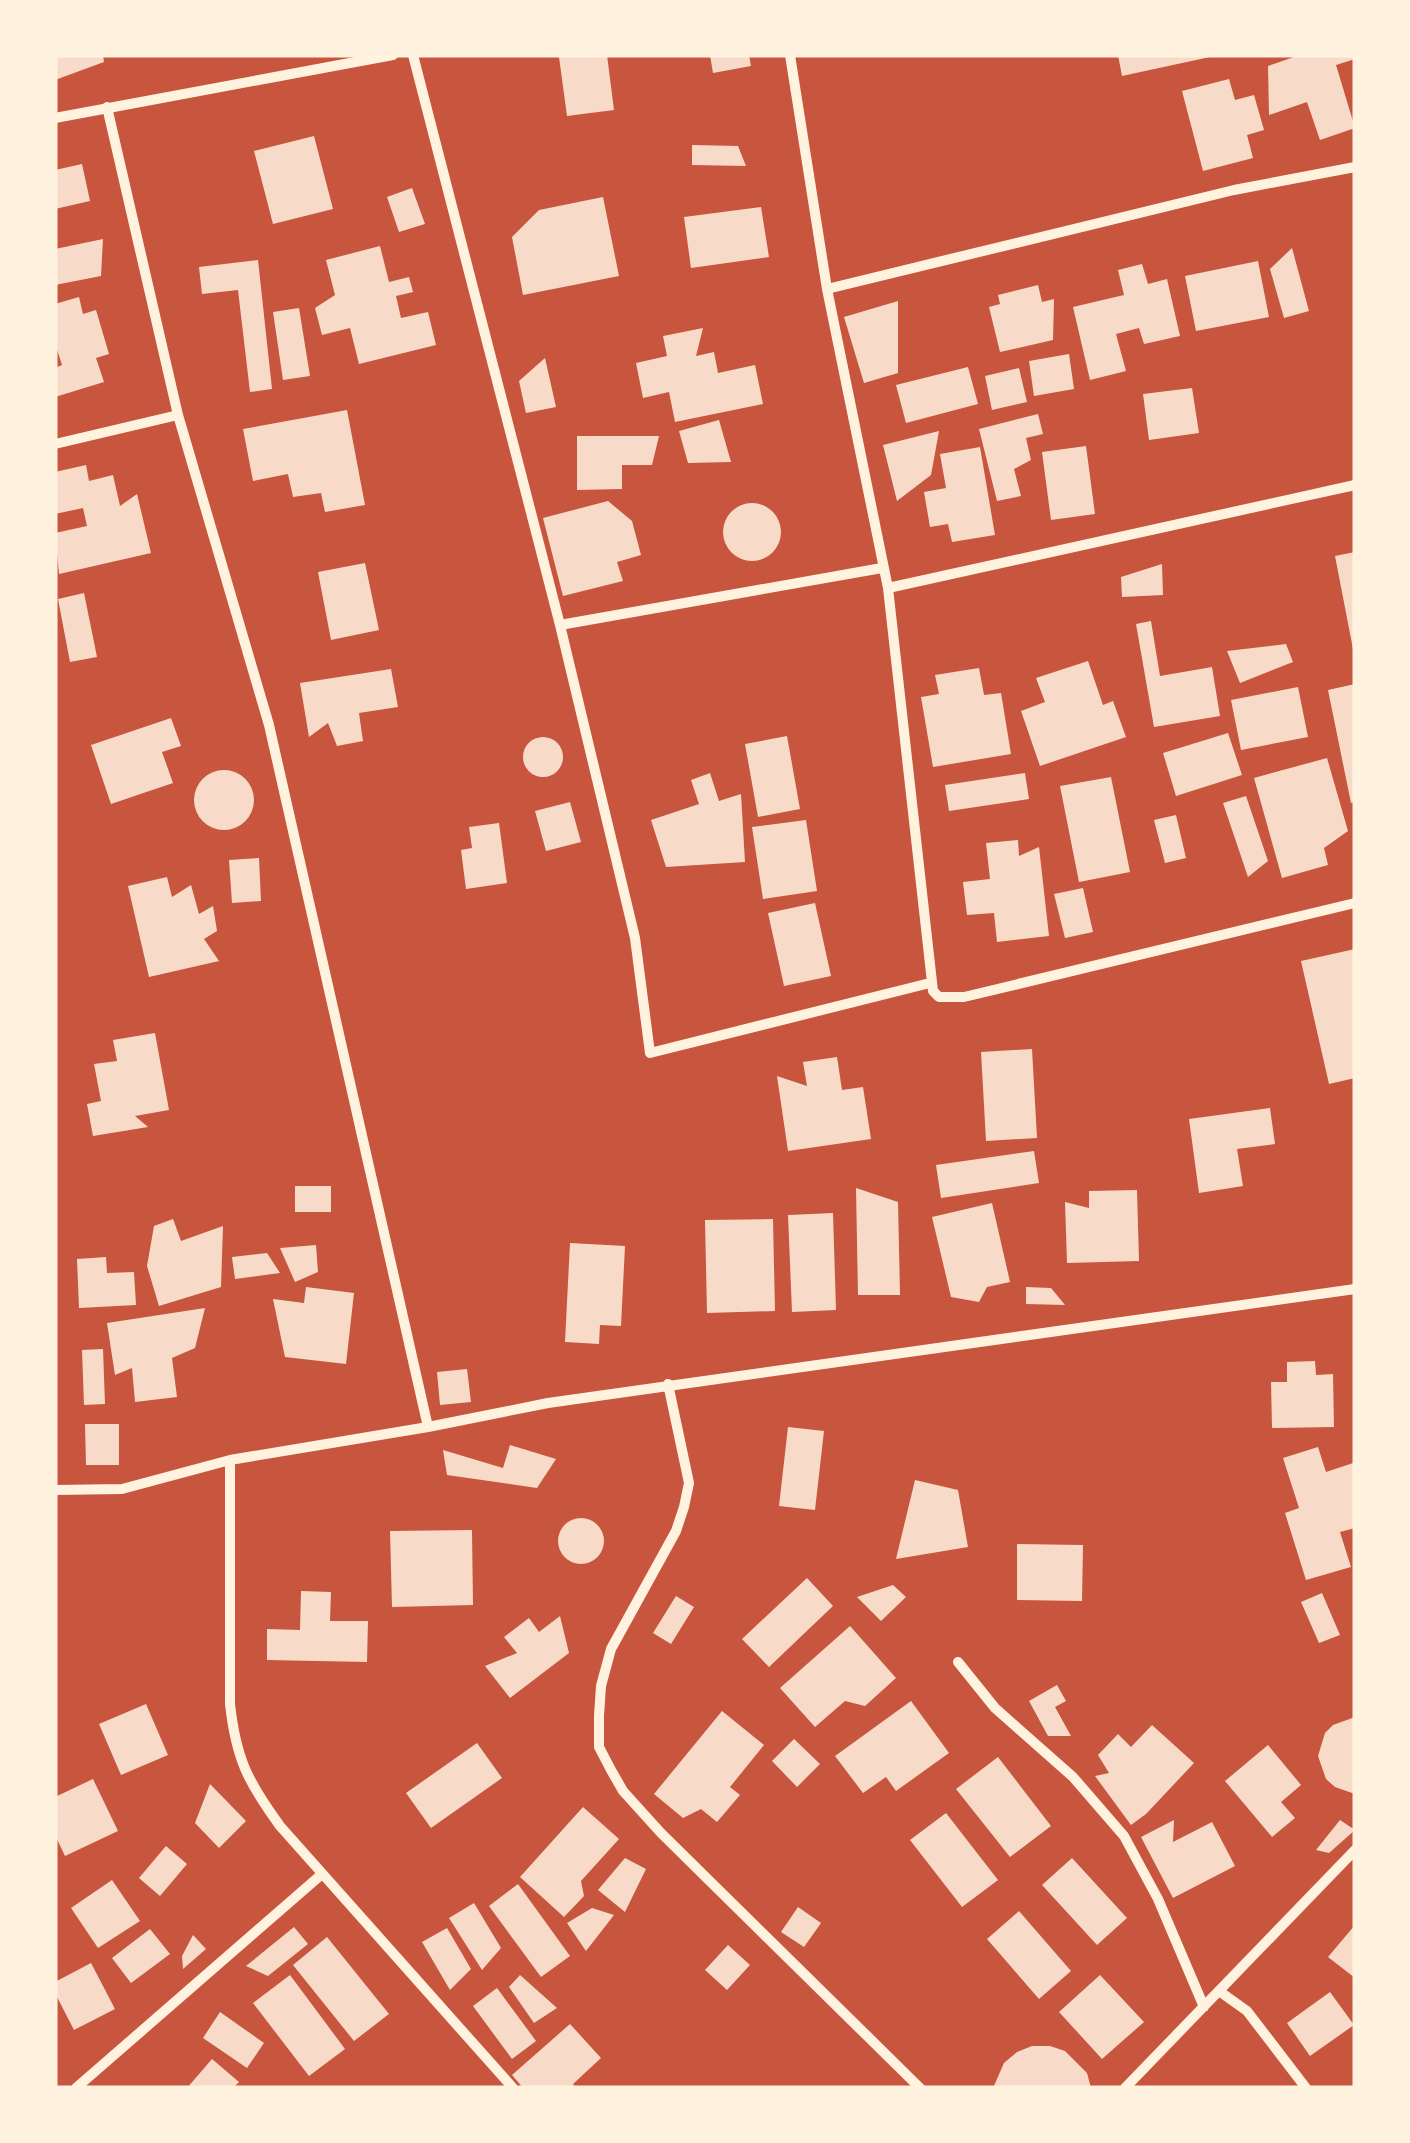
<svg xmlns="http://www.w3.org/2000/svg" width="1410" height="2143" font-family="'Work Sans',sans-serif">
	<style>
		.building { fill: #f7dbc8 }
		.lines { fill: none; stroke-linecap: round; stroke-linejoin: round }
		.minor { stroke: #fff3e0; stroke-width: 10 }
	</style>
	<rect width="100%" height="100%" fill="#c8553d"/>
	<!-- building -->
	<path class="building" d="M55,55H103L104,62L55,80Z
		M607,55L614,110L567,116L559,57Z
		M710,55H749L751,66L713,73Z
		M1118,55H1210V57L1122,76Z
		M1300,55H1355V59L1336,65L1355,128L1320,140L1307,102L1269,115L1268,66Z
		M1229,79L1235,100L1254,95L1264,130L1247,135L1253,158L1203,171L1182,91Z
		M314,136L333,209L273,224L254,151Z
		M692,145L738,146L746,166L692,165Z
		M82,164L90,201L55,209V170Z
		M412,188L425,224L399,232L387,197Z
		M603,197L619,276L523,295L512,237L539,210Z
		M761,207L769,257L691,268L684,217Z
		M103,239L101,276L55,285V249Z
		M380,246L389,282L409,277L413,292L396,296L401,318L428,312L436,345L359,364L350,328L322,335L315,308L335,295L326,260Z
		M1292,248L1309,311L1284,318L1270,269Z
		M258,260L272,389L250,392L238,290L202,294L199,267Z
		M1258,261L1269,317L1196,331L1185,276Z
		M1142,264L1148,284L1167,279L1180,336L1144,344L1139,328L1116,334L1126,371L1090,380L1073,307L1124,295L1118,270Z
		M1038,285L1042,302L1054,299L1053,340L1000,352L989,307L1000,304L998,295Z
		M79,297L83,314L96,310L109,354L96,358L104,382L55,397V368L62,365L55,343V304Z
		M898,301V373L864,383L844,317Z
		M299,308L310,376L283,380L273,312Z
		M703,328L696,356L714,352L718,373L755,365L763,404L675,422L669,392L643,398L636,363L667,356L663,336Z
		M1069,354L1074,389L1034,396L1029,361Z
		M545,358L556,407L526,413L519,381Z
		M968,367L978,404L906,423L896,385Z
		M1019,368L1027,402L992,410L985,376Z
		M1192,388L1199,433L1149,440L1143,394Z
		M347,410L365,505L325,512L321,493L293,497L288,474L253,481L243,429Z
		M1038,414L1043,434L1026,438L1031,460L1014,469L1021,496L997,501L979,429Z
		M719,420L731,462L688,463L679,431Z
		M939,431L931,475L897,501L883,445Z
		M577,436H659L652,465H622V489L577,490Z
		M1086,446L1095,514L1051,520L1042,452Z
		M980,447L995,535L952,542L948,524L930,527L924,492L946,488L940,454Z
		M86,465L89,481L113,475L120,506L137,494L151,553L59,574L55,533L87,526L83,508L55,514V472Z
		M608,501L632,521L641,555L617,562L623,581L563,596L543,518Z
		M723 532a29 29 0 1 1 58 0a29 29 0 1 1-58 0Z
		M1355,552V649H1353L1335,556Z
		M365,563L379,630L331,640L318,572Z
		M1162,564L1163,595L1122,597L1121,577Z
		M84,593L97,657L70,662L58,599Z
		M1151,621L1160,676L1212,667L1220,716L1154,727L1136,624Z
		M1286,644L1293,662L1240,683L1227,651Z
		M1088,661L1103,705L1113,701L1126,737L1040,766L1021,711L1045,702L1036,678Z
		M979,668L984,695L1001,693L1011,754L933,767L921,697L939,694L935,675Z
		M391,669L398,707L359,713L363,741L337,746L328,723L309,737L300,683Z
		M1355,684V802L1351,803L1328,690Z
		M1298,687L1308,737L1241,750L1231,700Z
		M171,718L181,746L162,752L173,783L111,804L91,745Z
		M1228,733L1242,775L1176,796L1163,753Z
		M787,736L800,809L758,817L745,744Z
		M523 757a20 20 0 1 1 40 0a20 20 0 1 1-40 0Z
		M1327,758L1348,831L1324,848L1328,865L1282,878L1254,778Z
		M194 800a30 30 0 1 1 60 0a30 30 0 1 1-60 0Z
		M710,773L719,801L741,794L745,862L666,867L651,820L699,804L691,780Z
		M1025,773L1029,799L949,811L945,785Z
		M1111,777L1130,872L1079,882L1060,786Z
		M1246,796L1268,861L1248,877L1223,803Z
		M570,802L581,842L546,851L535,811Z
		M1176,815L1186,858L1165,863L1154,820Z
		M806,820L817,891L763,899L752,827Z
		M499,823L507,883L466,889L461,850L472,848L469,827Z
		M1018,840L1019,856L1039,847L1049,936L997,942L994,913L967,915L963,882L990,879L986,843Z
		M259,858L261,901L232,903L229,860Z
		M167,877L172,897L191,885L199,914L213,906L217,931L204,939L219,961L149,977L128,886Z
		M1083,888L1093,932L1065,938L1054,894Z
		M815,903L831,976L784,986L768,913Z
		M1355,949V1078L1329,1084L1301,961Z
		M155,1033L169,1110L135,1116L148,1127L93,1136L87,1104L101,1101L94,1064L117,1061L113,1040Z
		M1032,1049L1037,1138L986,1141L981,1052Z
		M837,1057L842,1090L863,1087L871,1139L788,1151L777,1076L807,1086L803,1062Z
		M1270,1108L1275,1144L1237,1149L1243,1186L1199,1193L1189,1119Z
		M1034,1151L1039,1183L941,1198L936,1165Z
		M295,1186H331V1212H295Z
		M856,1188L898,1202L900,1295H858Z
		M1137,1190L1139,1261L1067,1263L1065,1202L1089,1208V1191Z
		M992,1203L1010,1282L987,1287L979,1302L951,1297L932,1217Z
		M833,1213L836,1310L792,1312L788,1215Z
		M173,1219L181,1241L223,1226L221,1287L159,1306L147,1266L154,1226Z
		M773,1219L775,1311L707,1313L705,1220Z
		M570,1243L625,1246L621,1326L600,1325L599,1344L565,1342Z
		M316,1245L318,1272L295,1282L280,1248Z
		M267,1253L280,1273L235,1279L232,1257Z
		M106,1257L107,1273L134,1272L136,1305L79,1308L77,1259Z
		M306,1287L354,1293L346,1364L285,1357L273,1299L304,1303Z
		M1026,1287L1051,1288L1065,1305L1026,1304Z
		M205,1308L195,1348L172,1358L177,1397L135,1402L132,1368L115,1375L107,1323Z
		M103,1349L105,1404L84,1405L82,1350Z
		M1315,1361L1316,1375L1333,1374L1334,1427L1272,1428L1271,1382H1287V1362Z
		M467,1369L471,1402L440,1405L437,1372Z
		M85,1424H119V1465H86Z
		M788,1427L824,1431L815,1510L779,1506Z
		M510,1445L556,1459L537,1488L447,1475L443,1450L503,1468Z
		M1318,1447L1326,1472L1353,1463L1355,1528L1340,1532L1351,1567L1306,1580L1285,1513L1299,1508L1283,1458Z
		M915,1480L958,1490L968,1547L896,1559Z
		M558 1541a23 23 0 1 1 46 0a23 23 0 1 1-46 0Z
		M472,1530L473,1605L392,1607L390,1531Z
		M1017,1544L1083,1545L1082,1601L1017,1600Z
		M807,1578L833,1606L769,1667L742,1639Z
		M893,1585L906,1597L881,1621L857,1597Z
		M301,1591L331,1592L330,1621H368L367,1662L267,1660V1629L300,1630Z
		M1322,1593L1340,1635L1319,1643L1301,1602Z
		M676,1596L694,1607L671,1644L653,1633Z
		M560,1616L569,1653L510,1698L485,1666L517,1653L504,1637L529,1618L539,1632Z
		M850,1626L896,1678L865,1706L845,1701L815,1727L780,1688Z
		M1057,1685L1066,1701L1055,1707L1071,1736H1048L1029,1701Z
		M911,1701L949,1753L896,1791L886,1777L863,1793L835,1756Z
		M146,1704L168,1755L121,1775L99,1724Z
		M722,1711L764,1745L730,1787L740,1795L717,1822L701,1809L683,1818L654,1794Z
		M1355,1717V1794L1335,1787L1326,1779L1318,1756L1325,1733L1333,1725Z
		M1152,1725L1194,1763L1146,1814L1131,1825L1095,1776L1109,1773L1098,1755L1118,1734L1131,1747Z
		M794,1739L820,1764L797,1787L772,1761Z
		M477,1743L502,1778L431,1828L406,1793Z
		M1268,1745L1301,1785L1281,1802L1295,1818L1272,1837L1225,1781Z
		M998,1757L1051,1826L1010,1857L956,1789Z
		M93,1779L118,1831L65,1856L55,1835V1797Z
		M210,1784L246,1821L219,1848L195,1823Z
		M583,1807L619,1839L581,1881L584,1896L564,1917L520,1877Z
		M946,1813L998,1880L962,1907L910,1840Z
		M1174,1820L1173,1842L1212,1822L1235,1866L1173,1898L1141,1837Z
		M1340,1820L1355,1830L1329,1853L1316,1850Z
		M166,1846L187,1864L160,1896L139,1878Z
		M625,1858L646,1869L625,1912L598,1890Z
		M1072,1858L1127,1918L1097,1945L1042,1885Z
		M112,1880L140,1921L98,1948L71,1908Z
		M518,1884L570,1956L541,1977L489,1906Z
		M474,1903L501,1948L482,1970L449,1918Z
		M798,1907L821,1923L804,1947L781,1932Z
		M592,1908L614,1915L586,1951L567,1923Z
		M1019,1911L1071,1971L1039,1999L987,1939Z
		M1355,1925V1978L1328,1957Z
		M294,1927L308,1944L268,1976L246,1966Z
		M447,1928L471,1969L450,1990L422,1942Z
		M150,1929L170,1954L131,1983L112,1958Z
		M193,1935L206,1949L183,1969L182,1956Z
		M327,1937L389,2014L354,2041L293,1965Z
		M728,1945L750,1965L727,1990L705,1970Z
		M91,1963L115,2009L74,2030L55,1993V1982Z
		M290,1975L345,2049L309,2076L253,2003Z
		M520,1975L557,2008L534,2023L509,1987Z
		M1100,1975L1144,2022L1102,2059L1059,2012Z
		M497,1988L536,2041L512,2059L473,2006Z
		M1330,1992L1354,2025L1310,2056L1287,2023Z
		M220,2012L264,2043L247,2068L203,2038Z
		M570,2024L601,2058L573,2084L576,2088H523L512,2075Z
		M1032,2046H1050L1065,2051L1087,2073L1091,2088H993L1004,2063L1017,2052Z
		M212,2059L239,2082L233,2088H187Z"/>
	<g class="lines">
		<!-- minor -->
		<path class="minor" d="M413,55L560,625L635,938L650,1053L930,983
			M790,55L827,289L888,588L933,991L939,997H964L1355,903
			M107,107L178,415L269,725L428,1427
			M55,118L393,55
			M827,289L1234,190L1355,167
			M55,444L178,415
			M888,588L1355,485
			M560,625L882,568
			M668,1384L689,1483L684,1507L676,1531L611,1649L601,1686L599,1716V1747L611,1770L623,1791L661,1833L920,2088
			M230,1460V1704C236,1759 248,1782 280,1826L513,2088
			M55,1490L122,1489L230,1460L428,1427L548,1403L1355,1289
			M958,1662L995,1708L1073,1777L1124,1836L1158,1899L1204,2007
			M1219,1991L1247,2011L1306,2088
			M76,2088L322,1874
			M1125,2088L1355,1850"/>
	</g>
	<!-- border -->
	<rect width="1410" height="2143" fill="none" stroke="#fff3e0" stroke-width="115"/>
</svg>
